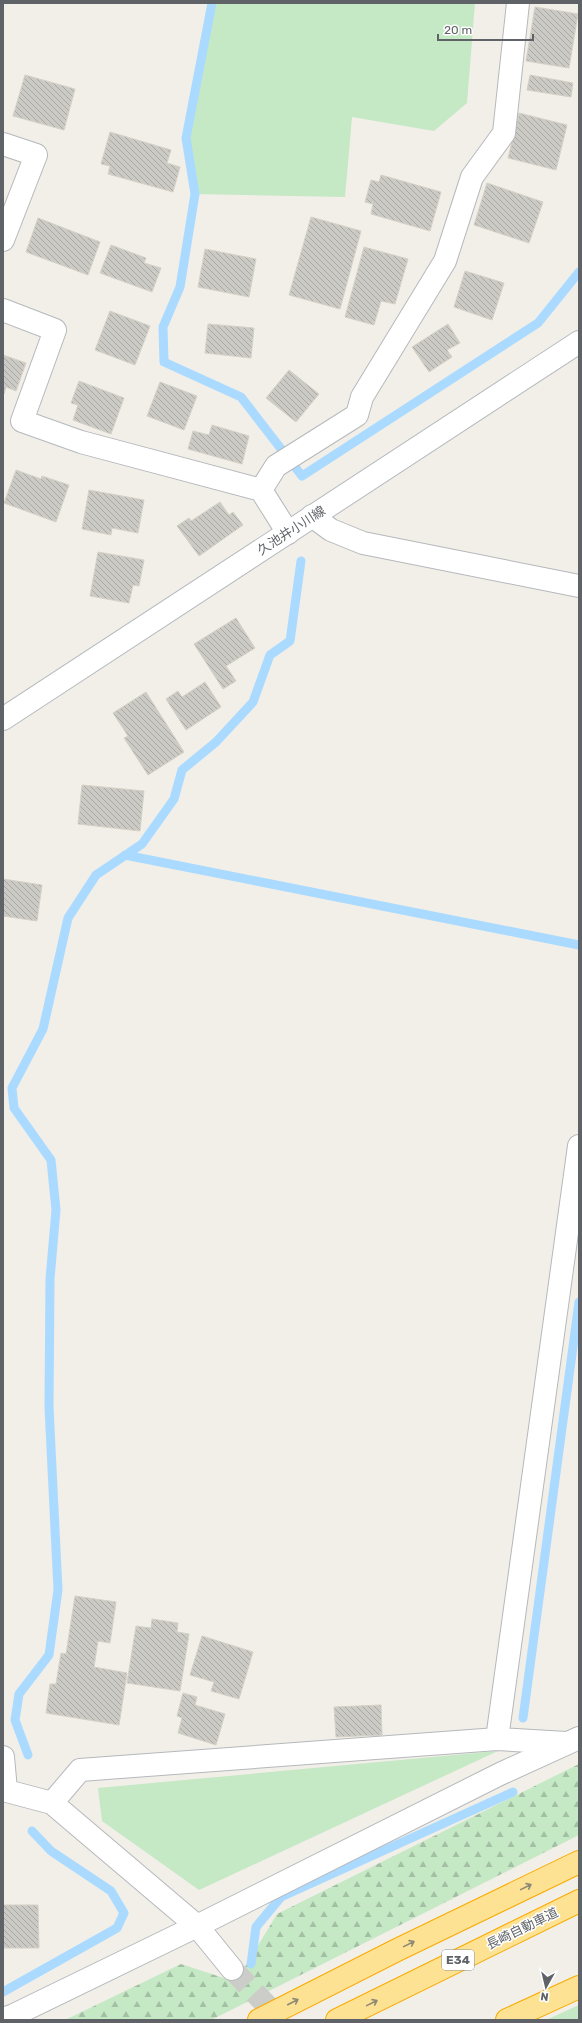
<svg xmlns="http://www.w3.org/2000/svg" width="582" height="2023" font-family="Rubik,'Noto Sans JP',sans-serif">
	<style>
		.green { fill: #c5e8c5 }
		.forest { fill: url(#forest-firs) }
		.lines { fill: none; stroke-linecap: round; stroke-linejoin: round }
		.stream { stroke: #aadaff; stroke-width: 9 }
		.building { fill: url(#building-back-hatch); stroke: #d6d1c6 }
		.street-tunnel { stroke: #ccccc8; stroke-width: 22; stroke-dasharray: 22 11; stroke-linecap: butt }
		.street-casing { stroke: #b5b8bc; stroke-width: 24 }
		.secondary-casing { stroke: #b6babf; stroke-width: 24 }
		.highway-casing { stroke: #f9ab00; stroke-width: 24 }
		.street { stroke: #fff; stroke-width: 22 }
		.secondary { stroke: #fff; stroke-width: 22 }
		.highway { stroke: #fde293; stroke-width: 22 }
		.oneway { stroke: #8e8975 }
		.labels { text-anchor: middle; stroke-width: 3; stroke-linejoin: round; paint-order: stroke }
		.shield { fill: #fff; stroke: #8f9295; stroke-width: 1 }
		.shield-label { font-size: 12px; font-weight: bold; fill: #5f6368 }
		.street-label { font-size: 13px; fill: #5f6368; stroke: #fff }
	</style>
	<defs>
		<pattern id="forest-firs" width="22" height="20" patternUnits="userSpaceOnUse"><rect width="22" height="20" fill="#c5e8c5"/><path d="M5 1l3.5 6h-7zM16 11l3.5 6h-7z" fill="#a3c0a4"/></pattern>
		<pattern id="building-back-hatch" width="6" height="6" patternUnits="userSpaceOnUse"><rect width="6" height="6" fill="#cccac5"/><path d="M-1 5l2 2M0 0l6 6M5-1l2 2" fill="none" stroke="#a9a8a4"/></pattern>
	</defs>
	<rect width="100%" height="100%" fill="#f1efe8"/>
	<!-- green -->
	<path class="green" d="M212,3H475L467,103L434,131L352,117L345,197L195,194L186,138Z
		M498,1751L199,1890L102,1821L98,1788Z
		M579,2005V2020H546Z"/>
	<!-- forest -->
	<path class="forest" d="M579,1764V1835L211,2020H65L181,1964L236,1982L277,1914Z"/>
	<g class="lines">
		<!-- stream -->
		<path class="stream" d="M212,3L186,138L195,194L180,287L163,327L164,362L241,397L302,476L538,323L579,272
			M125,855L579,945
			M523,1718L579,1302
			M28,1755L15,1720L19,1694L49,1655L58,1590L49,1407L50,1279L56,1210L51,1160L14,1108L12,1088L43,1029L68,918L96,875L142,844L174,799L182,770L216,742L253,702L270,655L290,641L301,561
			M251,1964L256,1927L281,1897L513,1792
			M3,1992L117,1928L124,1913L111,1891L51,1851L32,1831"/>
	</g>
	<!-- building -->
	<path class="building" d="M535,7L578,14L569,68L526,61Z
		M25,75L75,89L64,130L13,116Z
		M530,75L573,83L571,97L527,90Z
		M519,113L567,125L556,170L508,158Z
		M110,132L171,150L167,163L180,167L173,192L108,174L110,166L101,164Z
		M381,175L441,192L430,231L371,214L373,204L365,202L371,180L379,182Z
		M487,183L543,202L529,243L474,225Z
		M311,217L361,231L340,309L289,295Z
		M38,218L100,242L88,275L26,252Z
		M111,245L146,258L144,263L161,268L152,292L100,273Z
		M364,247L408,259L395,304L381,301L374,325L345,317Z
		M205,249L256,259L249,297L198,287Z
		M465,271L504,283L492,320L454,307Z
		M110,311L150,326L135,365L95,350Z
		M208,324L254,328L251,358L205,353Z
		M448,324L460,343L447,350L452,357L429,372L412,347Z
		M3,355L26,363L16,391L6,387L4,394Z
		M289,370L319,394L296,422L266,398Z
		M79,381L124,398L111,434L73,420L78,405L71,403Z
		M160,382L197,396L184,430L147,416Z
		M212,425L249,436L242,464L188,449L193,431L209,435Z
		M16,470L41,479L42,476L69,485L56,522L4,503Z
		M89,490L144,500L138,533L112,528L111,535L82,529Z
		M220,502L229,515L233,512L243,525L199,556L177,526L189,518L191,521Z
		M98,552L144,560L139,586L133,585L129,603L90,596Z
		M236,618L255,648L226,666L236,681L223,689L194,644Z
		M205,682L221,707L186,730L166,699L178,691L182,697Z
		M146,692L184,752L148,775L124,738L128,736L113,713Z
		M82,785L144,791L140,831L78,824Z
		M3,879L42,885L37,921L3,916Z
		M75,1596L116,1602L110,1643L98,1641L94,1667L127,1673L119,1725L46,1713L50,1684H56L61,1653L66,1654Z
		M152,1619L178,1623L177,1632L189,1634L180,1691L127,1683L136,1626L151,1628Z
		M202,1636L253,1652L239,1699L211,1691L214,1682L190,1675Z
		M183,1693L197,1697L195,1705L225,1714L216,1745L178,1733L182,1718L177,1716Z
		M381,1705L382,1735L336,1737L334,1707Z
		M3,1905H38L39,1948H3Z"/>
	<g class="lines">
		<!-- street-tunnel -->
		<path class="street-tunnel" d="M232,1969L281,2020"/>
		<defs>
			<path id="street" d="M3,144L36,155L3,240
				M3,310L55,330L22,421L81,442L261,490L288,533
				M261,490L276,466L357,415L362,397L445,261L472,177L504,133L518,3
				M312,516L331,530L363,543L579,586
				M497,1739L579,1146
				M3,1757L6,1790
				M3,1790L52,1803L197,1926L232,1969
				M52,1803L80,1770L497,1739L566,1743
				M3,2019L14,2015L197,1926L500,1774L579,1738"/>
			<path id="secondary" d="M3,719L579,342"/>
			<path id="highway" d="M259,2020L397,1950L579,1862
				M337,2020L579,1901
				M507,2020L579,1987"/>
		</defs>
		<!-- street casing -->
		<use href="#street" class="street-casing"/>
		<!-- secondary casing -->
		<use href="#secondary" class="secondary-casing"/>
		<!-- highway casing -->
		<use href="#highway" class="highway-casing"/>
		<!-- street -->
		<use href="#street" class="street"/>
		<!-- secondary -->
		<use href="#secondary" class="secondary"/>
		<!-- highway -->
		<use href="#highway" class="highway"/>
	</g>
	<!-- one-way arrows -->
	<defs><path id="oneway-shaft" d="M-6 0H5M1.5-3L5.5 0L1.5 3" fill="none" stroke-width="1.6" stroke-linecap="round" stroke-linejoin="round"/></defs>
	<g class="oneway">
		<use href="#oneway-shaft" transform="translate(526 1887) rotate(-26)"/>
		<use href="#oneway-shaft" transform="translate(409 1944) rotate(-26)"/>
		<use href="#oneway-shaft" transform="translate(293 2002) rotate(-27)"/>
		<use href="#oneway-shaft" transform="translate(372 2003) rotate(-26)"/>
	</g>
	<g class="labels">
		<!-- shield labels -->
		<rect class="shield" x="442" y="1950" width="32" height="20" rx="3"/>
		<g class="shield-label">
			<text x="458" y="1964">E34</text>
		</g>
		<!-- street labels -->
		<g class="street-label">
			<text transform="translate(291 530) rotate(-33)" y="5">久池井小川線</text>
			<text transform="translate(522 1928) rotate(-26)" y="5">長崎自動車道</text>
		</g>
	</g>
	<!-- border -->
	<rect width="582" height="2023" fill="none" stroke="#5f6368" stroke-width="8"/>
	<!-- north arrow -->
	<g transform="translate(546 1987) rotate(188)" stroke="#ffffff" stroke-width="3" paint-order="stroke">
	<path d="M0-3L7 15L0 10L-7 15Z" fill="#5f6368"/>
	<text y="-6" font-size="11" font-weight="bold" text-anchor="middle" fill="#5f6368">N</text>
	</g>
	<!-- scale -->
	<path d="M438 34v6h95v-6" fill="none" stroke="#5f6368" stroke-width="2"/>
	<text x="444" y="34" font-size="12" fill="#5f6368" stroke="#ffffff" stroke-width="3" paint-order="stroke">20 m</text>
</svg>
